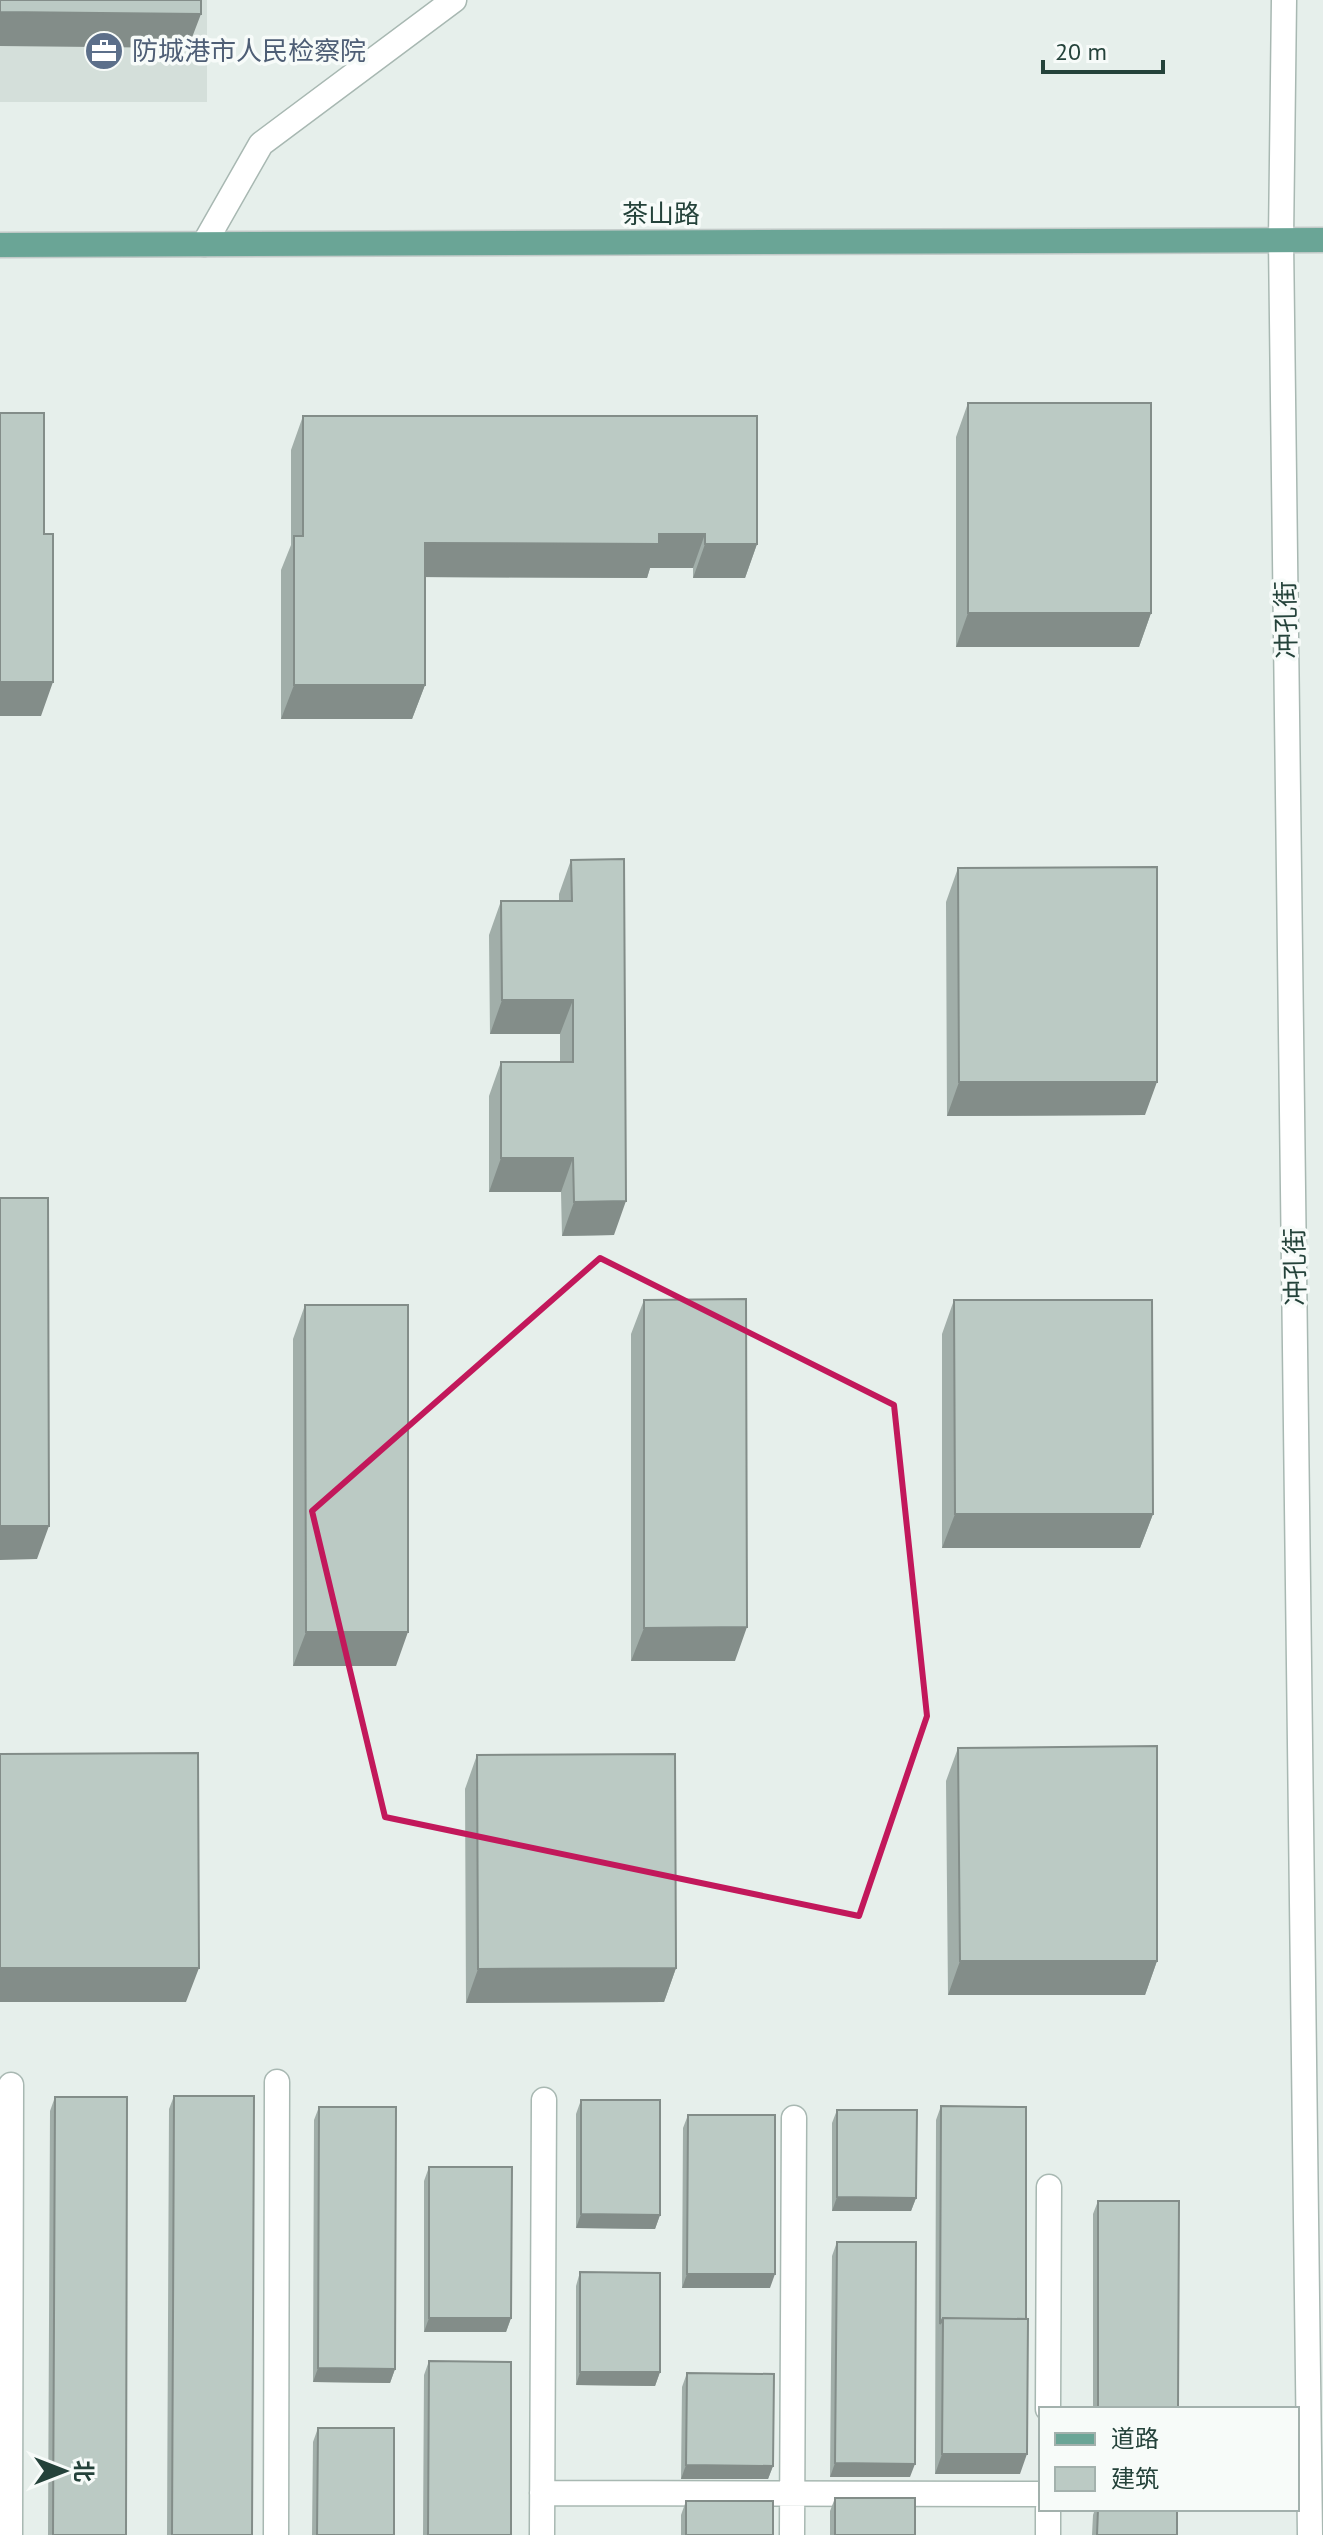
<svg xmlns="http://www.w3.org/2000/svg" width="1323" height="2535" font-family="'PT Sans','Noto Sans SC',sans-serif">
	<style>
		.built { fill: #d4dfda }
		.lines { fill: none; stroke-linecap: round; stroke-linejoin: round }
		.minor-casing { stroke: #a8b8b2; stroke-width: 27 }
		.major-casing { stroke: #c2cac8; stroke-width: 27 }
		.minor { stroke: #fff; stroke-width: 24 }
		.major { stroke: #6aa596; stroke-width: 24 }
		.wall { fill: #a1aea9 }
		.shaded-wall { fill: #838d89 }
		.building { fill: #bbcac4; stroke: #838d89; stroke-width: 2 }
		.marked { fill: none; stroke: #c2185b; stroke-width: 6; stroke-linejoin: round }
		.labels { text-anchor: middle; stroke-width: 7; stroke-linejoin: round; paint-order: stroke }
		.service-label { font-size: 26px; fill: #4e5e75; stroke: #f7fbf9; text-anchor: start }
		.street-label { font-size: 26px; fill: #24423a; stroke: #f7fbf9 }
	</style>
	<rect width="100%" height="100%" fill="#e6efeb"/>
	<!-- built -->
	<path class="built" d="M0,0H207V102H0Z"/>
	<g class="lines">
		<defs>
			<path id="minor" d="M1284,0L1281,240L1310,2535
				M204,244L261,144L454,0
				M1048,2409L1049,2187
				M542,2493L1041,2494
				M10,2535L11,2085
				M276,2535L277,2082
				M542,2535L544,2100
				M792,2535L794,2118
				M1048,2535V2509"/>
			<path id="major" d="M0,245L1323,240"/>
		</defs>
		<!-- minor casing -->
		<use href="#minor" class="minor-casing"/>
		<!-- major casing -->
		<use href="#major" class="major-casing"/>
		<!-- minor -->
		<use href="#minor" class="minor"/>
		<!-- major -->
		<use href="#major" class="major"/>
	</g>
	<!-- wall -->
	<path class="wall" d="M968,403L1151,613L1139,647H956V437Z
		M303,416L757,544L745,578H693V568H650L647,578L425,577V685L412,719H281V570L291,545V450Z
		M571,860L614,1235L562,1236L561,1192H489V1096L501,1062H560V1034H490L489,935L501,901H559V894Z
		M958,868L1145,1115L947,1116L946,902Z
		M644,1300L735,1661H631V1334Z
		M954,1300L1153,1514L1140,1548H942V1334Z
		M305,1305L396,1666H293V1339Z
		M958,1748L1157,1961L1145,1995H948L946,1781Z
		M477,1755L676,1968L664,2002L466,2003L465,1789Z
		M174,2096L252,2535H167L169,2109Z
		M55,2097L126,2535H48L50,2111Z
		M581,2100L660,2215L655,2229L576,2228V2114Z
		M941,2106L1020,2474H935L936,2120Z
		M319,2107L395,2369L390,2383L313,2382L314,2120Z
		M837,2110L916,2198L911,2211H832V2123Z
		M688,2115L770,2288H682L683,2128Z
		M429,2167L511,2318L506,2332H424V2181Z
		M1098,2201L1178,2409H1093V2214Z
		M837,2242L910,2477H830L832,2256Z
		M580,2272L660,2372L655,2386L576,2385V2286Z
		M429,2361L511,2535H423L424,2375Z
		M687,2373L773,2466L768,2479H681L682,2387Z
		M318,2428L394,2535H312L313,2442Z
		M835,2498L915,2535H830V2511Z
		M686,2501L773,2535H681V2515Z
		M1095,2509H1177V2535H1092L1093,2515Z"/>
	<!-- shaded-wall -->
	<path class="shaded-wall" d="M0,12L201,14L188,48L0,46Z
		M659,534H705L693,568H650L647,578L412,577L425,543Z
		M705,544H757L745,578H693Z
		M968,613H1151L1139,647H956Z
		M0,682H53L41,716H0Z
		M294,685H425L412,719H281Z
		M502,1000H573L560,1034H490Z
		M959,1082H1157L1145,1115L947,1116Z
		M501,1158H573L561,1192H489Z
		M626,1201L614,1235L562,1236L574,1202Z
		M955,1514H1153L1140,1548H942Z
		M0,1526H49L37,1559L0,1560Z
		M747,1627L735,1661H631L644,1628Z
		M306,1632H408L396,1666H293Z
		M960,1961H1157L1145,1995H948Z
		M0,1968H199L186,2002H0Z
		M676,1968L664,2002L466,2003L478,1969Z
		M837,2197L916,2198L911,2211H832Z
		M581,2214L660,2215L655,2229L576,2228Z
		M687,2274H775L770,2288H682Z
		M429,2318H511L506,2332H424Z
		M318,2368L395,2369L390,2383L313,2382Z
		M580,2372H660L655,2386L576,2385Z
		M942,2454H1027L1020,2474H935Z
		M835,2463L915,2464L910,2477H830Z
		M686,2465L773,2466L768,2479H681Z"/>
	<!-- building -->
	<path class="building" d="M0,0H201V14L0,12Z
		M968,403H1151V613H968Z
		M0,413H44V534H53V682H0Z
		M303,416H757V544H705V534H659V544L425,543V685H294V536H303Z
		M624,859L626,1201L574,1202L573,1158H501V1062H573V1000H502L501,901H572L571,860Z
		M1157,867V1082H959L958,868Z
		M0,1198H48L49,1526H0Z
		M746,1299L747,1627L644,1628V1300Z
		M954,1300H1152L1153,1514H955Z
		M305,1305H408V1632H306Z
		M1157,1746V1961H960L958,1748Z
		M198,1753L199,1968H0V1754Z
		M675,1754L676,1968L478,1969L477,1755Z
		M174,2096H254L252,2535H172Z
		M55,2097H127L126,2535H53Z
		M581,2100H660V2215L581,2214Z
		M941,2106L1026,2107V2319L943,2318L940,2324Z
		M319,2107H396L395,2369L318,2368Z
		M837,2110H917L916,2198L837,2197Z
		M688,2115H775V2274H687Z
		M429,2167H512L511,2318H429Z
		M1098,2201H1179L1178,2409H1098Z
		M837,2242H916L915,2464L835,2463Z
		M580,2272L660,2273V2372H580Z
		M943,2318L1028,2319L1027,2454H942Z
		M429,2361L511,2362V2535H428Z
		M687,2373L774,2374L773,2466L686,2465Z
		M318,2428H394V2535H317Z
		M835,2498H915V2535H835Z
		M686,2501H773V2535H686Z
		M1098,2509H1177V2535H1097Z"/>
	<!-- marked area -->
	<path class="marked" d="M600,1258L894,1405L927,1716L859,1916L385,1817L312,1511Z"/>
	<!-- icons -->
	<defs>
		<symbol id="office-disc" viewBox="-11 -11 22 22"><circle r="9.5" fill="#5c6f8a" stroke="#f7fbf9"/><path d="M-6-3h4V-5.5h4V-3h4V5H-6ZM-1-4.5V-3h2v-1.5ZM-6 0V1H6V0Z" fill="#fff"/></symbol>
	</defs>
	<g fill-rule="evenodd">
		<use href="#office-disc" x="82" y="29" width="44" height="44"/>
	</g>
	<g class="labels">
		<!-- service labels -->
		<g class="service-label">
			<text x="132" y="60">防城港市人民检察院</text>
		</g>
		<!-- street labels -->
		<g class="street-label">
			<text x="661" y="223">茶山路</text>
			<text transform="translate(1286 620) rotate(-91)" y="9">冲孔街</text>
			<text transform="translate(1295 1267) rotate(-91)" y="9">冲孔街</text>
		</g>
	</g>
	<!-- legend -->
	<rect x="1039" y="2407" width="260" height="104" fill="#f7fbf9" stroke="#a3b1ad" stroke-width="2"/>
	<rect x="1055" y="2433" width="40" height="12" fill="#6aa596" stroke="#a3b1ad" stroke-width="2"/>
	<text x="1111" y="2447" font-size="24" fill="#24423a">道路</text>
	<rect x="1055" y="2467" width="40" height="24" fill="#bbcac4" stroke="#a3b1ad" stroke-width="2"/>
	<text x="1111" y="2487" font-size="24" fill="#24423a">建筑</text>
	<!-- north arrow -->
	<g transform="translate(64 2471) rotate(90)" stroke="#f7fbf9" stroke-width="6" paint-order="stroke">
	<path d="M0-6L14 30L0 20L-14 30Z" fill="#24423a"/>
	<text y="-12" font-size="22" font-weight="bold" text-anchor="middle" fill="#24423a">北</text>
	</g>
	<!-- scale -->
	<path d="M1043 60v12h120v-12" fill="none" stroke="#24423a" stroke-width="4"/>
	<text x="1055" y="60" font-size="24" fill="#24423a" stroke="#f7fbf9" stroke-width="6" paint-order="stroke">20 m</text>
</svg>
